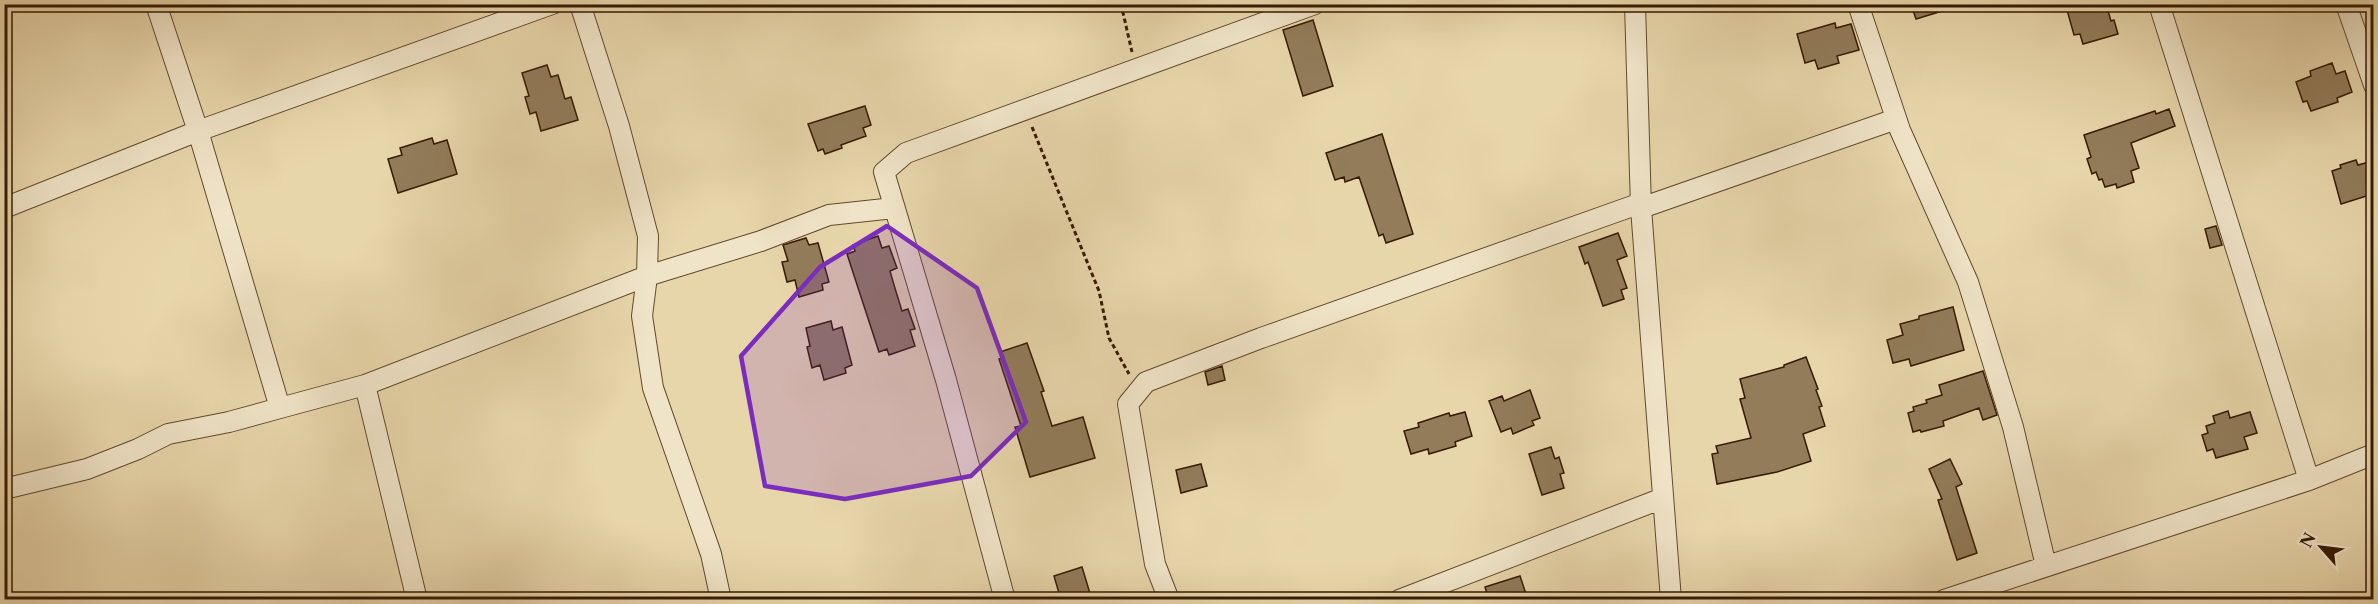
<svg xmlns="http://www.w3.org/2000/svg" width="2378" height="604" font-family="'Libre Caslon Text',serif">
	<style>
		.building { fill: #927c5a; stroke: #351a02; stroke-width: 1.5 }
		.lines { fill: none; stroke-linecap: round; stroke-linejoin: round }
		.street-casing { stroke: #62492c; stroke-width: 22 }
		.path { stroke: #351a02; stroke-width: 3; stroke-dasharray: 4.5 3; stroke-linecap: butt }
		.street { stroke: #f0e4c8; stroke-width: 20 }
		.marked { fill: #7b2cbf; fill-opacity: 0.2; stroke: #7b2cbf; stroke-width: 4.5; stroke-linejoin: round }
	</style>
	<rect width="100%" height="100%" fill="#e8d6ab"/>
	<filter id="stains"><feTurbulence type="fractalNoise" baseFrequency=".00333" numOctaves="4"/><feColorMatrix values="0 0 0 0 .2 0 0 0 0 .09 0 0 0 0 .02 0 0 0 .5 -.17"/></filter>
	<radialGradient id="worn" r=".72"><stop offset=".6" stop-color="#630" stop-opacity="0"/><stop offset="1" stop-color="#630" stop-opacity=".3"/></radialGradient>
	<!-- building -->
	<path class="building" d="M1911,4H1951L1952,8L1916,19Z
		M2072,4H2106L2111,21L2114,20L2118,34L2083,44L2080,34L2074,35L2067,10L2073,8Z
		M1313,20L1333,86L1303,96L1283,30Z
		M1835,23L1836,28L1851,24L1859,50L1837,56L1839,63L1818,69L1815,60L1805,63L1797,34Z
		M2332,63L2336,74L2345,71L2352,92L2337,98L2338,102L2311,111L2307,101L2303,102L2296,82L2311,76L2310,71Z
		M547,65L551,77L558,75L565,99L571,97L578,120L541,131L536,112L530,114L525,97L529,96L522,73Z
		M865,106L871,125L863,128L866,136L841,145L842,148L825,154L823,149L818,151L808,124Z
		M2169,109L2175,126L2131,143L2139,168L2131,171L2134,182L2117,188L2116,184L2105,187L2102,179L2099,180L2096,172L2092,174L2087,159L2091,157L2084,135L2155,111L2156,114Z
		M1382,134L1413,234L1386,243L1383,234L1379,236L1359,177L1345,182L1344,177L1335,180L1326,153Z
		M432,138L434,144L447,140L457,174L398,193L388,159L402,155L400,148Z
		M2356,160L2358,165L2373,161V194L2341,204L2332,171L2341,168L2340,165Z
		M2216,226L2222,245L2210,248L2205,229Z
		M1618,233L1627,256L1617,260L1627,288L1621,290L1624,299L1603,306L1588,262L1585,264L1579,247Z
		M878,236L882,248L889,246L897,268L890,271L894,285L902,311L908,309L915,329L910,330L915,346L889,355L887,349L879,352L847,254L855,251L853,245Z
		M806,238L809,245L818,243L829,282L822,284L823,290L799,297L795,280L787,282L782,262L788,261L783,245Z
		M1953,307L1964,350L1911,366L1909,359L1893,363L1887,340L1903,335L1900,324L1919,319V316Z
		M831,321L833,330L842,327L852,365L845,368L846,373L824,380L820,365L812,368L807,347L810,346L806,328Z
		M1027,343L1044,391L1041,392L1052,426L1083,417L1095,458L1030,477L1015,427L1021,426L999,359L1002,358L1000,352Z
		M1806,357L1818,389L1816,390L1822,406L1819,407L1825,426L1803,434L1811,461L1777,472L1717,484L1712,454L1718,453L1716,446L1751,438L1740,399L1745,398L1740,379L1784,367V365Z
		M1222,366L1225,380L1208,385L1205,372Z
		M1983,371L1997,415L1983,420L1979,408L1943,421L1944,426L1921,432L1920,430L1913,432L1908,413L1914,411L1913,407L1927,403L1926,400L1942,395L1939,385Z
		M1530,390L1540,418L1532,421L1534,425L1513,434L1511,428L1501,432L1489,401L1502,396L1504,401Z
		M2228,411L2230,418L2250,412L2257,433L2244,437L2248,449L2216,458L2213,449L2207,451L2202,435L2208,433L2206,426L2215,423L2213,416Z
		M1465,412L1472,436L1455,442L1456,446L1429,454L1428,449L1411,454L1404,431L1419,427L1418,423L1449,413L1450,416Z
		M1551,447L1555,459L1559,457L1564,473L1560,474L1564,488L1542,495L1529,454Z
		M1950,459L1962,484L1956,487L1977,553L1957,560L1938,500L1942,499L1929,469Z
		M1201,464L1207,486L1181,493L1176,470Z
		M1082,567L1092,600H1061L1054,576Z
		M1520,576L1528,600H1489L1485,587Z"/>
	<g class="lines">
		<defs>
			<path id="street" d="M156,4L198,131L280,408L365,385L417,600
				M580,4L619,126L648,236L647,276L761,241L829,215L894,208
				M1635,4L1641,208L1671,600
				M1858,4L1900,130L1968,282L2013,427L2046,566
				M2159,4L2309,480
				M2346,4L2374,85
				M4,208L198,131L552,4
				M1641,208L1896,119
				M365,385L647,276L642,316L653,388L711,554L721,600
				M4,489L87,469L138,449L168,434L229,422L280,408
				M1005,600L946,380L884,172L906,153L1315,4
				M1169,600L1155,564L1128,404L1146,382L1261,338L1641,203
				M1399,600L1663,498
				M1944,600L2309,480L2374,454"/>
		</defs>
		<!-- street casing -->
		<use href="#street" class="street-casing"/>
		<!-- path -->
		<path class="path" d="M1121,4L1132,52
			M1032,127L1099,291L1109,338L1129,374"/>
		<!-- street -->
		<use href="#street" class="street"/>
	</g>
	<!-- marked area -->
	<path class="marked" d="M887,226L977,288L1026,422L971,476L845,499L765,486L741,356L820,267Z"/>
	<!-- margin -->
	<rect width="2378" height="604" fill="none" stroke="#e8d6ab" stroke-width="24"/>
	<rect x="6" y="6" width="2366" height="592" fill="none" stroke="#351a02" stroke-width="3"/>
	<rect x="12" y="12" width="2354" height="580" fill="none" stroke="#351a02" stroke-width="1.5"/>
	<!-- north arrow -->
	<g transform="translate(2321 547) rotate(298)" stroke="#f0e4c8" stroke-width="4.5" paint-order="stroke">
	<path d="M0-4.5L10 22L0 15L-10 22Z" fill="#351a02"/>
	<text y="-9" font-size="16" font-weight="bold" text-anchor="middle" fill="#351a02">N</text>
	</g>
	<rect width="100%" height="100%" filter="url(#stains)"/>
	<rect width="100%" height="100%" fill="url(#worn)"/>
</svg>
